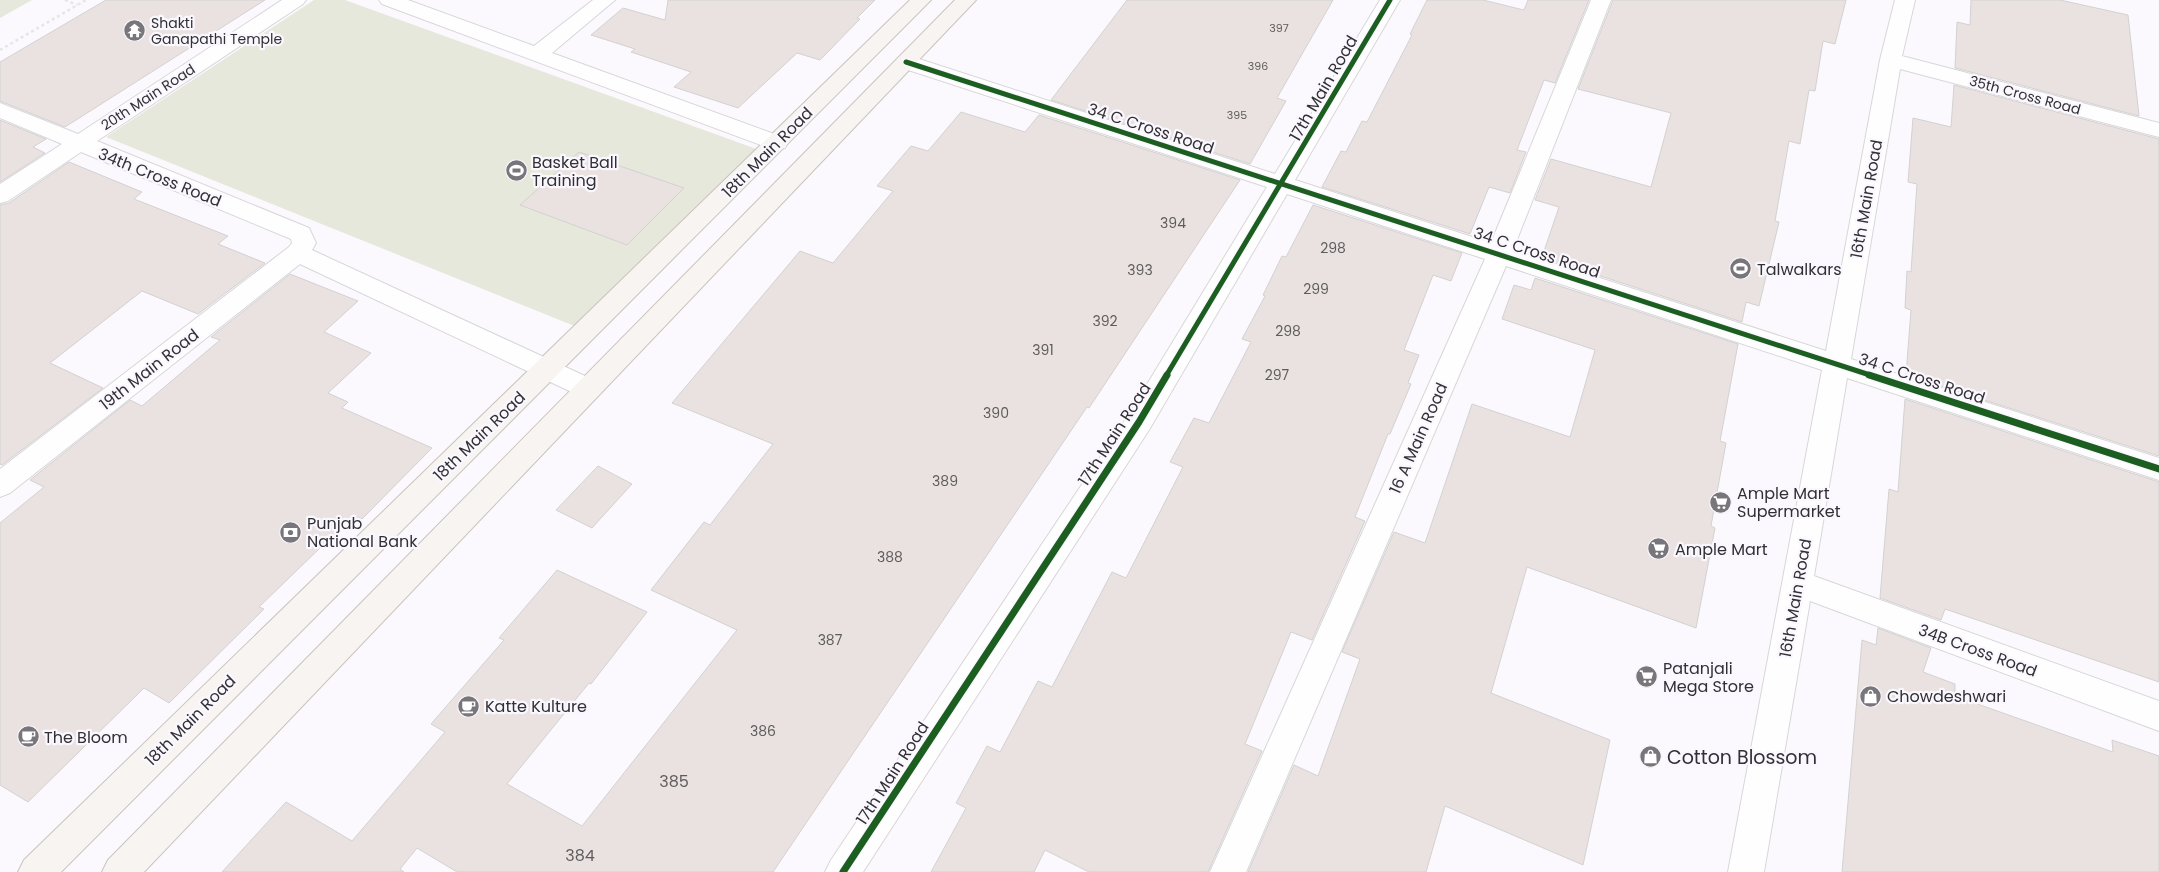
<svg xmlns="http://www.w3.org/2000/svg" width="2159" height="872" font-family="Poppins,sans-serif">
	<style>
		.green { fill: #e6e8db }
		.building { fill: #e9e2e0; stroke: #d3d1d2 }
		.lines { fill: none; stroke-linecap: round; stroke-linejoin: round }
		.minor-casing { stroke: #d8d6d9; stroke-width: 2 }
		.major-casing { stroke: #cac3bf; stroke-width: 2 }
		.path { stroke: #e6e5e7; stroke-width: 2.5; stroke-dasharray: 3 3; stroke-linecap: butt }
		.minor { fill: #fefeff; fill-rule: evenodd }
		.major { fill: #f8f4f1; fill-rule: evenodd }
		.cycleway-far1-casing { stroke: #faf7ff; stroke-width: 8 }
		.cycleway-casing { stroke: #faf7ff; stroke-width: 10 }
		.cycleway-far1 { stroke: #1b5e20; stroke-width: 5 }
		.cycleway { stroke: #1b5e20; stroke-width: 7 }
		.labels { text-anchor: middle; stroke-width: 4.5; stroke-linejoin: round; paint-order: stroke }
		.far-number-label { font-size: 11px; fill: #5f5c5e }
		.far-poi-label { font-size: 14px; fill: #313033; stroke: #faf7ff; text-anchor: start }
		.far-street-label { font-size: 14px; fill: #313033; stroke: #faf7ff }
		.number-label { font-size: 14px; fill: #5f5c5e }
		.street-label { font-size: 16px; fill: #313033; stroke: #faf7ff }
		.poi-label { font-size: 16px; fill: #313033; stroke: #faf7ff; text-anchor: start }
		.near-number-label { font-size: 16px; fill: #5f5c5e }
		.near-poi-label { font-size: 19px; fill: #313033; stroke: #faf7ff; text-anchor: start }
	</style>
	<rect width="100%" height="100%" fill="#fbf9fd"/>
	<!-- green -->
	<path class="green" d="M0,0H32L0,18Z
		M314,0H345L765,152L582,329L106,137Z"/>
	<!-- building -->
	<path class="building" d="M106,0H265L65,127L0,101V62Z
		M668,0H875L857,18L860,19L820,60L797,53L738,108L674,87L691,72L631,52L635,49L591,35L623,8L665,20Z
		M1127,0H1333L1277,98L1286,101L1250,164L1051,100Z
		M1427,0H1483L1524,10L1528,0H1589L1555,83L1544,80L1517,150L1526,152L1510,193L1489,187L1470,234L1322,187L1341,151L1346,152L1362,121L1367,122L1412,35L1410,34Z
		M1613,0H1846L1835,44L1823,41L1815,91L1809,90L1800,144L1789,141L1775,221L1779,222L1759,306L1746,302L1742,322L1542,257L1559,207L1535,200L1551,159L1651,187L1671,113L1578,89Z
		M1971,0H2060L2128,15L2139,116L1955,68L1957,22L1970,25Z
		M1954,85L2159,139V456L1906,375L1911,310L1905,308L1907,271L1911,272L1917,184L1908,182L1913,118L1951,127Z
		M961,112L1025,132L1039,115L1240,180L1089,408L1087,407L773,872H457L417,848L400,869L404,872H222L286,802L352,841L445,732L431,724L504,640L499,638L557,570L647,612L591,684L589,683L507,784L582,826L737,630L651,590L704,522L710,525L773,444L672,403L800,251L833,263L893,191L877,186L911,146L928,151Z
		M0,120L46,139L33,147L45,153L0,182Z
		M579,152L684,188L627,245L520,205Z
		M69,162L142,192L134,199L228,236L218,244L265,263L198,314L142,291L50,363L103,388L2,465L0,464V205L9,203Z
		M1313,205L1462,253L1451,281L1433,275L1404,350L1419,355L1408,383L1411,384L1390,434H1388L1355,517L1365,521L1312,640L1291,632L1245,744L1262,751L1208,872H1089L1045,850L1034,872H931L966,808L956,803L987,746L1000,752L1038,681L1052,687L1112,572L1126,578L1183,467L1170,462L1194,418L1209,423L1251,342L1242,339L1265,296L1263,295L1282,256L1286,257Z
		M290,274L358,301L324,332L371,353L328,393L348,402L342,408L432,448L362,519L353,516L259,607L264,609L169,703L144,688L28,802L0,785V523L44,487L30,480L130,400L142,406L220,340L211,337Z
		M1535,278L1738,344L1720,441L1726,443L1711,526L1715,528L1696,628L1527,567L1491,693L1610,740L1583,865L1445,806L1426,872H1248L1294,765L1318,776L1360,659L1342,652L1394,532L1425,543L1472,404L1570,437L1595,350L1502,319L1514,285L1531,290Z
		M1905,399L2159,482V682L1945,609L1941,620L1880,598L1889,489L1898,492Z
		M598,466L632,484L592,528L556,510Z
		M1878,628L1931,648L1923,672L1955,684V696L2113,752L2112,740L2159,756V872H1842L1862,640L1876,645Z"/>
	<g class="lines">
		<defs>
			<path id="minor" d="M282,0H306L303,4L97,141L309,228L316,243L312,250L598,382L602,389L598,396L589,399L580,396L300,264L10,493L0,497V469L289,247L292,243L291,239L81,152L8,201L0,203V184L62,144L0,118V103L78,134Z
				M379,0H408L534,46L593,0H615L552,53L785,138L788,143L785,148L777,150L769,148L382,4Z
				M1380,0H1400L1295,180L1491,243L1591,0H1611L1513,250L1826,351L1880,60L1895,0H1915L1902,56L2159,123V137L1900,69L1851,359L2159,458V480L1847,378L1814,576L2159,701V731L1810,601L1764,872H1728L1822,370L1506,266L1246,872H1210L1485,259L1287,194L1149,430L863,872H825L831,860L1129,414L1267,187L899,67L895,62L899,57L906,56L913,57L1275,174Z"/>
			<path id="major" d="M910,0H931L61,872H18L24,860Z
				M955,0H976L144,872H102L108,860Z"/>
		</defs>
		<!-- minor casing -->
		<use href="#minor" class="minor-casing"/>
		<!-- major casing -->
		<use href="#major" class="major-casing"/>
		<!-- path -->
		<path class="path" d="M65,0L77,5
			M0,8L14,0
			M0,50L86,0"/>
		<!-- minor -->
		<use href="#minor" class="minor"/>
		<!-- major -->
		<use href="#major" class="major"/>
		<defs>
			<path id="cycleway-far1" d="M906,62L1873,376
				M1166,376L1390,0"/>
			<path id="cycleway" d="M1869,375L2159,469
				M843,872L1139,422L1167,375"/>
		</defs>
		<!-- cycleway-far1 casing -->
		<use href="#cycleway-far1" class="cycleway-far1-casing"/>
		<!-- cycleway casing -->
		<use href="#cycleway" class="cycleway-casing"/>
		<!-- cycleway-far1 -->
		<use href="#cycleway-far1" class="cycleway-far1"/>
		<!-- cycleway -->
		<use href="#cycleway" class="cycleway"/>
	</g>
	<!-- icons -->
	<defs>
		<symbol id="temple-disc" viewBox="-11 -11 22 22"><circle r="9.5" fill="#78767a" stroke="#faf7ff"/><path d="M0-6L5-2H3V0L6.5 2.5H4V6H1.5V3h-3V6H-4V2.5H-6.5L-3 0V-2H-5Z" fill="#fff"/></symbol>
		<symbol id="stadium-disc" viewBox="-11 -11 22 22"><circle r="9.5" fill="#78767a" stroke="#faf7ff"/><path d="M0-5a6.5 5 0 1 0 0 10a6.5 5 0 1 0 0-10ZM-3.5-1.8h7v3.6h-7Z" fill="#fff"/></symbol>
		<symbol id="supermarket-disc" viewBox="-11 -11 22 22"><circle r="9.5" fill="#78767a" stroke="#faf7ff"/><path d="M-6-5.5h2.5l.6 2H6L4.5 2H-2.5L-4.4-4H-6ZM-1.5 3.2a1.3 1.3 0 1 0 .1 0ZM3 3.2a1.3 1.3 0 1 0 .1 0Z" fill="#fff"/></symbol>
		<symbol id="bank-disc" viewBox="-11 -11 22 22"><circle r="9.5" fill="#78767a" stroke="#faf7ff"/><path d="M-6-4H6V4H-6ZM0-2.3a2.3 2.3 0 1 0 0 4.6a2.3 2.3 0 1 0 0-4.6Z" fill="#fff"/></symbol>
		<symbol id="shop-disc" viewBox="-11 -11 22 22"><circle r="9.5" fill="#78767a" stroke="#faf7ff"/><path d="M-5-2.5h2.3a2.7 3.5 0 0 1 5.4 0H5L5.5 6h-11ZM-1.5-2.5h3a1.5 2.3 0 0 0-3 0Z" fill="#fff"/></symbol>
		<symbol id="cafe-disc" viewBox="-11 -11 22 22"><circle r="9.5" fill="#78767a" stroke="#faf7ff"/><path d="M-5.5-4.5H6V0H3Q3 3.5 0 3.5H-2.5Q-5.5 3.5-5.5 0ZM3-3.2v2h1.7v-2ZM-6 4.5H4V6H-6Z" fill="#fff"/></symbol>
	</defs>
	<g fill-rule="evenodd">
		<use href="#temple-disc" x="122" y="18" width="25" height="25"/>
		<use href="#stadium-disc" x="504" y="158" width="25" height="25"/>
		<use href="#stadium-disc" x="1728" y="256" width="25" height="25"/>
		<use href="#supermarket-disc" x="1708" y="490" width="25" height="25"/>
		<use href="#bank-disc" x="278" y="520" width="25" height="25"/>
		<use href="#supermarket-disc" x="1646" y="536" width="25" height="25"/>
		<use href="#supermarket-disc" x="1634" y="664" width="25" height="25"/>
		<use href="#shop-disc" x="1858" y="684" width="25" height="25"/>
		<use href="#cafe-disc" x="456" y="694" width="25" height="25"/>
		<use href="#cafe-disc" x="16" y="724" width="25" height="25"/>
		<use href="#shop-disc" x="1638" y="744" width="25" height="25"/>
	</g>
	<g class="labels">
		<!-- far-number labels -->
		<g class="far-number-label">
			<text x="1279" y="32">397</text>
			<text x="1258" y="70">396</text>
			<text x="1237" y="119">395</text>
		</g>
		<!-- far-poi labels -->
		<g class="far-poi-label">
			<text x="151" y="28">Shakti<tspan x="151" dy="16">Ganapathi Temple</tspan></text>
		</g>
		<!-- far-street labels -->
		<g class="far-street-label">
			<text transform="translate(2025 95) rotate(15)" y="5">35th Cross Road</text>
			<text transform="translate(148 97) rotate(-33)" y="5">20th Main Road</text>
		</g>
		<!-- number labels -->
		<g class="number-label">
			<text x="1173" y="228">394</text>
			<text x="1333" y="253">298</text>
			<text x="1140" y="275">393</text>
			<text x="1316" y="294">299</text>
			<text x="1105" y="326">392</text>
			<text x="1288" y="336">298</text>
			<text x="1043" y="355">391</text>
			<text x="1277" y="380">297</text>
			<text x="996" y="418">390</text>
			<text x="945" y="486">389</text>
			<text x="890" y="562">388</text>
			<text x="830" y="645">387</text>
			<text x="763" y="736">386</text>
		</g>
		<!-- street labels -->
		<g class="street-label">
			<text transform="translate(1323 88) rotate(-60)" y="6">17th Main Road</text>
			<text transform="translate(1151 128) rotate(18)" y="6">34 C Cross Road</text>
			<text transform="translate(767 152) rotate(-45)" y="6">18th Main Road</text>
			<text transform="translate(160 177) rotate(22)" y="6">34th Cross Road</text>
			<text transform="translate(1866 199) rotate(-80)" y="6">16th Main Road</text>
			<text transform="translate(1537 252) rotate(18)" y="6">34 C Cross Road</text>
			<text transform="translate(149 369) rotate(-38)" y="6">19th Main Road</text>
			<text transform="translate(1922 378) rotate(18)" y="6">34 C Cross Road</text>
			<text transform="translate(1114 434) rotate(-57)" y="6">17th Main Road</text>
			<text transform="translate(479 436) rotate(-44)" y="6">18th Main Road</text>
			<text transform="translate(1418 438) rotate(-66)" y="6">16 A Main Road</text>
			<text transform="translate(1795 598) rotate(-80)" y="6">16th Main Road</text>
			<text transform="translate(1978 650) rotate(20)" y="6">34B Cross Road</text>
			<text transform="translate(190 720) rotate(-45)" y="6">18th Main Road</text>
			<text transform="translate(892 773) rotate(-57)" y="6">17th Main Road</text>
		</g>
		<!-- poi labels -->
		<g class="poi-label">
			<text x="532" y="168">Basket Ball<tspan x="532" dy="18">Training</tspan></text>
			<text x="1757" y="275">Talwalkars</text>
			<text x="1737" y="499">Ample Mart<tspan x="1737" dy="18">Supermarket</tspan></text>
			<text x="307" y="529">Punjab<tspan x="307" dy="18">National Bank</tspan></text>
			<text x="1675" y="555">Ample Mart</text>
			<text x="1663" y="674">Patanjali<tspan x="1663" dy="18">Mega Store</tspan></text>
			<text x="1887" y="702">Chowdeshwari</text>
			<text x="485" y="712">Katte Kulture</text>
			<text x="44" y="743">The Bloom</text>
		</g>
		<!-- near-number labels -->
		<g class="near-number-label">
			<text x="674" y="787">385</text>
			<text x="580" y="861">384</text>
		</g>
		<!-- near-poi labels -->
		<g class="near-poi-label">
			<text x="1667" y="764">Cotton Blossom</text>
		</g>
	</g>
</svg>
